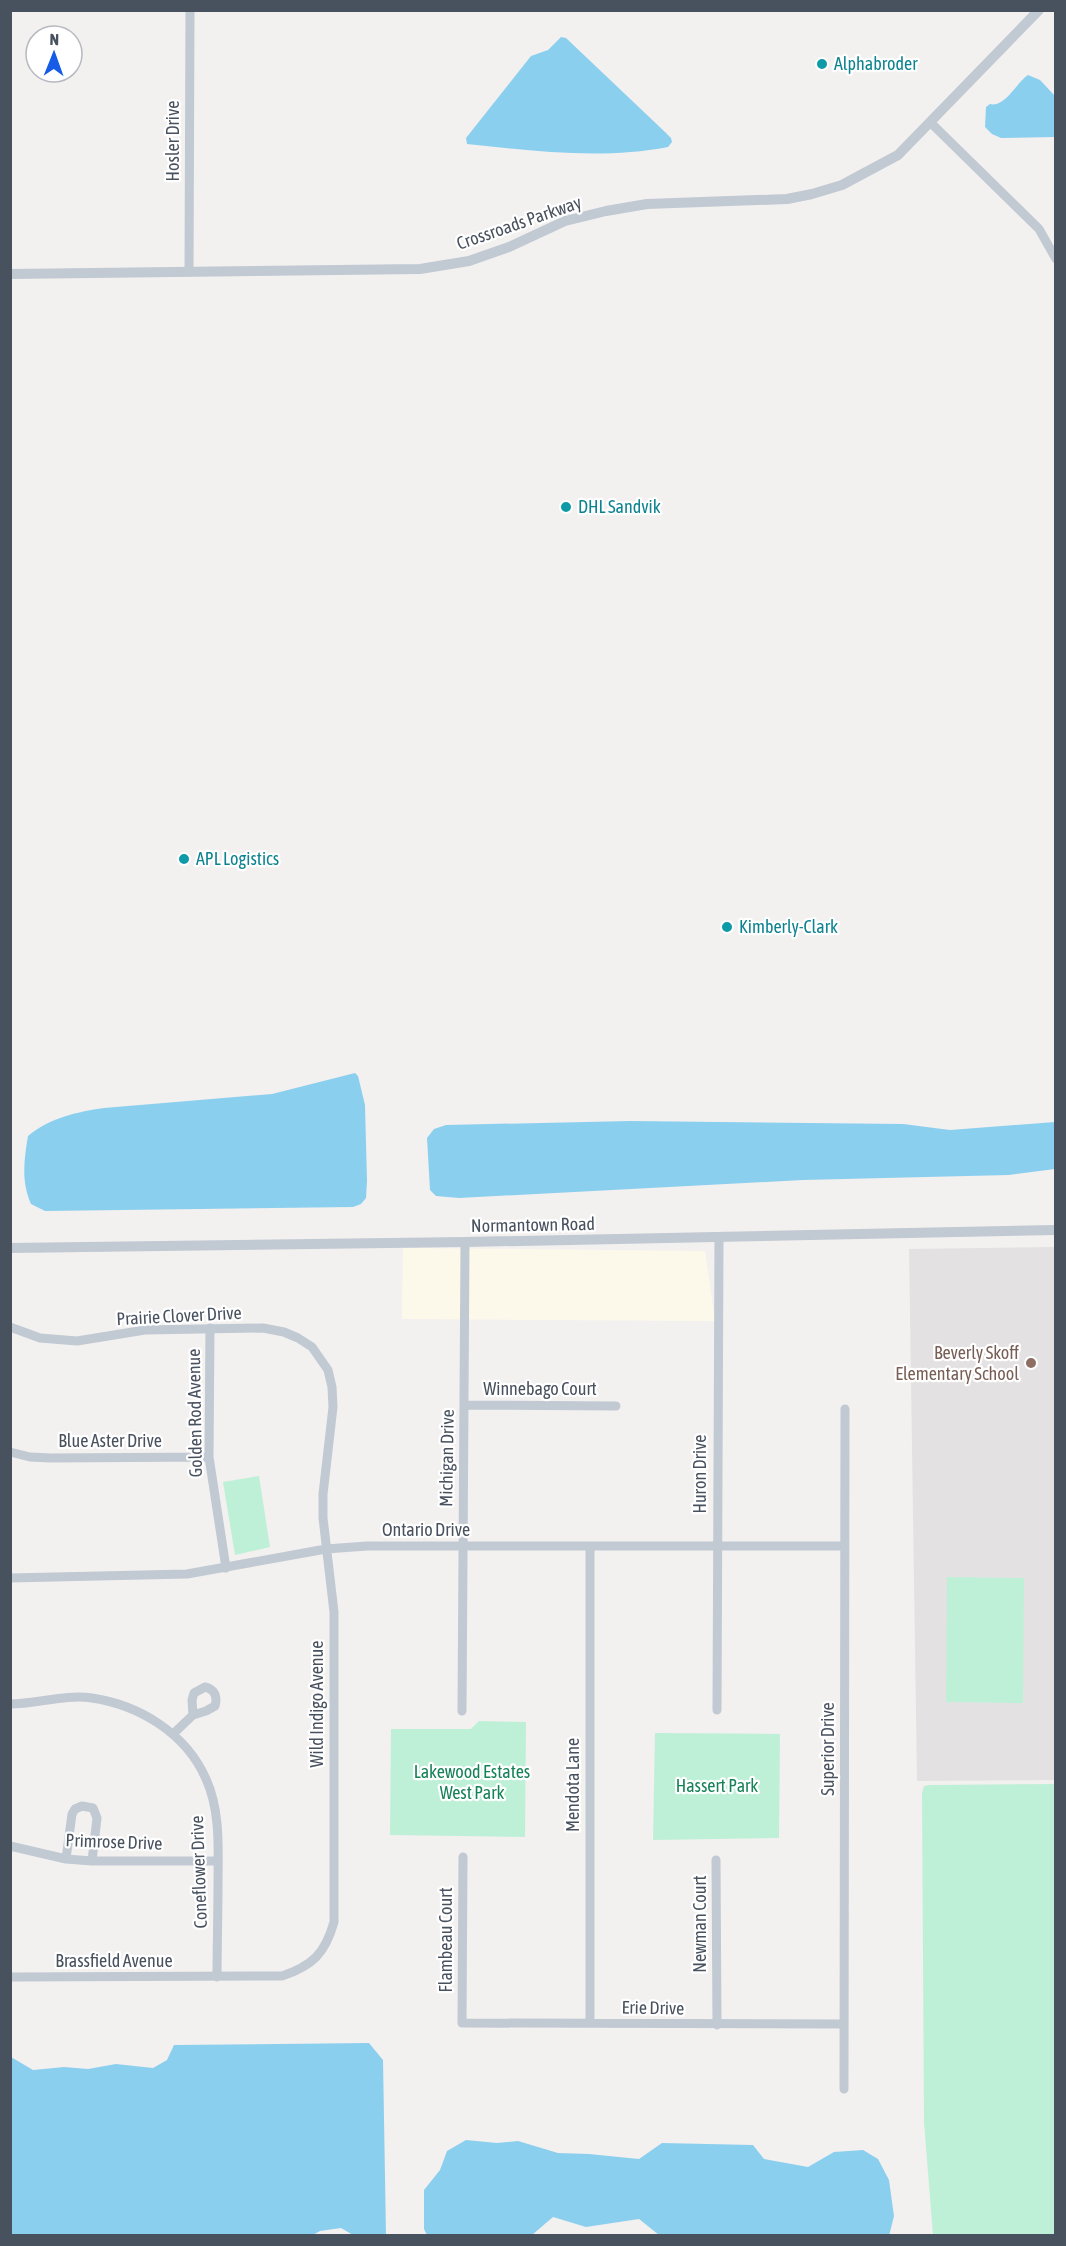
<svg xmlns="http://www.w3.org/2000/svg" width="1066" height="2246" font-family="'Asap Condensed',sans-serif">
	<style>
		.commercial { fill: #fdf9ea }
		.education { fill: #e4e1e2 }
		.green { fill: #bef0d7 }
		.water { fill: #8bcfee }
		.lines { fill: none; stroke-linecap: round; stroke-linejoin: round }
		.minor { stroke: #c1c9d2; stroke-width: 9 }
		.tertiary { stroke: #c1c9d2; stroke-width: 10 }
		.culture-dot { fill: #0f9aa8; stroke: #fff; stroke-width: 2 }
		.education-dot { fill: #8d6e63; stroke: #fff; stroke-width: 2 }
		.labels { text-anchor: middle; stroke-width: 4.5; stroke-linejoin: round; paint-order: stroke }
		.culture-label { font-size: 18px; fill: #0d838f; stroke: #fff; text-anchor: start }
		.street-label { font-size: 18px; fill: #48515e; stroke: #fff }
		.education-label { font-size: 18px; fill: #785e54; stroke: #fff; text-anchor: end }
		.park-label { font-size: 18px; fill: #168257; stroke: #fff }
	</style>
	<rect width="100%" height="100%" fill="#f3f0f0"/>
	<!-- commercial -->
	<path class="commercial" d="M403,1248L705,1251L715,1321L402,1319Z"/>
	<!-- education -->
	<path class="education" d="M1055,1247V1780L917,1781L909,1249Z"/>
	<!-- green -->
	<path class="green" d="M259,1476L270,1547L235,1555L223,1482Z
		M947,1577L1024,1578L1023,1703L946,1702Z
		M479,1721L526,1722L525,1837L390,1835L391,1729H471Z
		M655,1733L780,1734L779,1838L653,1840Z
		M1055,1784V2235H933L924,2122L922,1793L924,1786L930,1785Z"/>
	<!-- water -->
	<path class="water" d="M561,37L566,38L665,132L671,138L672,142L668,147C601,160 534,151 467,144L466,138L531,56L548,50Z
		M1028,75L1040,80L1055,96V137L1001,138L992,134L985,127L986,107L990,104C1005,108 1016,83 1028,75Z
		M355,1073L358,1076L365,1105L367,1181L366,1198L361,1204L353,1207L45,1211L31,1204C21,1181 24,1160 28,1136C50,1118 76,1112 104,1108L272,1094Z
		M630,1121L903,1124L950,1130L1055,1122V1169L1009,1175L803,1180L459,1198L436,1196L430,1190L427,1138L434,1129L446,1125Z
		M369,2043L383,2060L386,2235H353L341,2228L320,2231L311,2236L11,2235V2054V2057L33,2070L64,2067L88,2069L116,2064L153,2068L167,2060L174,2045Z
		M466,2140L497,2143L518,2141L558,2153L589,2154L639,2159L662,2143L753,2145L764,2159L808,2167L834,2152L863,2150L878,2159L889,2180L894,2216L889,2236L659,2235L639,2219L586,2227L553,2217L532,2235H427L424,2229V2190L440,2170L447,2151Z"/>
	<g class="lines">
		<!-- minor -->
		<path class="minor" d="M931,123L1039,229L1056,259
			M189,272L190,10
			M10,1327L40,1338L77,1341L145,1330L263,1328L284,1332L298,1338L312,1347L328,1370L332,1387L333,1407L323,1494V1518L334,1612V1922C325,1954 312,1966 282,1976L10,1977
			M210,1328L209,1457L226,1568
			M464,1405L616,1406
			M10,1452L30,1457L51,1458L209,1457
			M10,1578L187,1574L326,1549L367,1546H844
			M10,1704C37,1704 65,1694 92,1698C139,1705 186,1733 206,1779C221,1812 218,1851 218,1886C218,1917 217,1947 217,1977
			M717,1710L719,1238
			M462,1711L465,1242
			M173,1734L193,1715L206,1711L215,1706C218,1696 214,1689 205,1687L194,1693L192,1700L193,1715
			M10,1846L66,1859L92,1861H218
			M463,1857L462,2023L844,2024
			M66,1859L72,1814L75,1809L82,1806L93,1808L97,1818L92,1861
			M716,1860L717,2025
			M590,2023V1547
			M844,2089L845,1409"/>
		<!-- tertiary -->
		<path class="tertiary" d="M10,274L420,269L469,261L509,247L565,221L606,211L647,204L787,199L812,194L842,185L898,155L1039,10
			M10,1248L465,1242L1056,1230"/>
	</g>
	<!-- markers -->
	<g class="culture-dot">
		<circle cx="822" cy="64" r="6"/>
		<circle cx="566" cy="507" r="6"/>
		<circle cx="184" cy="859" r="6"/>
		<circle cx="727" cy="927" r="6"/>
	</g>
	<circle class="education-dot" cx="1031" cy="1363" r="6"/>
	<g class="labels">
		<!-- culture labels -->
		<g class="culture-label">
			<text x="834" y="70">Alphabroder</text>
			<text x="578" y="513">DHL Sandvik</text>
			<text x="196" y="865">APL Logistics</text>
			<text x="739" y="933">Kimberly-Clark</text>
		</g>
		<!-- street labels -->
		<g class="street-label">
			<text transform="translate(173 141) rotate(-90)" y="6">Hosler Drive</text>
			<text transform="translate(519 223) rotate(-19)" y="6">Crossroads Parkway</text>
			<text transform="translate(533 1225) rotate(-1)" y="6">Normantown Road</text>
			<text transform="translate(179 1316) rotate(-3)" y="6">Prairie Clover Drive</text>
			<text x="540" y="1395">Winnebago Court</text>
			<text transform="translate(195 1413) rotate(-91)" y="6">Golden Rod Avenue</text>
			<text x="110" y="1447">Blue Aster Drive</text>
			<text transform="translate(447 1458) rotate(-89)" y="6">Michigan Drive</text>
			<text transform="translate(700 1474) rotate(-90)" y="6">Huron Drive</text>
			<text x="426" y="1536">Ontario Drive</text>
			<text transform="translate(317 1704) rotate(-90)" y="6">Wild Indigo Avenue</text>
			<text transform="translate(828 1749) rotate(-90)" y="6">Superior Drive</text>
			<text transform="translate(573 1785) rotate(-90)" y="6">Mendota Lane</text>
			<text transform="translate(114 1842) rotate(2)" y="6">Primrose Drive</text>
			<text transform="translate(199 1872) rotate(-92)" y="6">Coneflower Drive</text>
			<text transform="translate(700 1924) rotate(-90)" y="6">Newman Court</text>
			<text transform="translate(446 1940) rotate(-90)" y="6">Flambeau Court</text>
			<text x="114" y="1967">Brassfield Avenue</text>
			<text transform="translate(653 2008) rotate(1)" y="6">Erie Drive</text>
		</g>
		<!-- education labels -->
		<g class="education-label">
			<text x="1019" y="1359">Beverly Skoff<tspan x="1019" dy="21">Elementary School</tspan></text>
		</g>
		<!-- park labels -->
		<g class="park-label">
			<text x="472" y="1778">Lakewood Estates<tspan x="472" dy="21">West Park</tspan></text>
			<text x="717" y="1792">Hassert Park</text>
		</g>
	</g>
	<!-- border -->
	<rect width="1066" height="2246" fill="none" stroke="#48515e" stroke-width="24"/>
	<!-- north arrow -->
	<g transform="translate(54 54) rotate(1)"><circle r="28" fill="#ffffff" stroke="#b6b9bf" stroke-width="1.5"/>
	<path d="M0-4.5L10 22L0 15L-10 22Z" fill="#165ce7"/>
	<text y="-9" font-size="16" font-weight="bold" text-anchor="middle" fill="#48515e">N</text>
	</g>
</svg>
